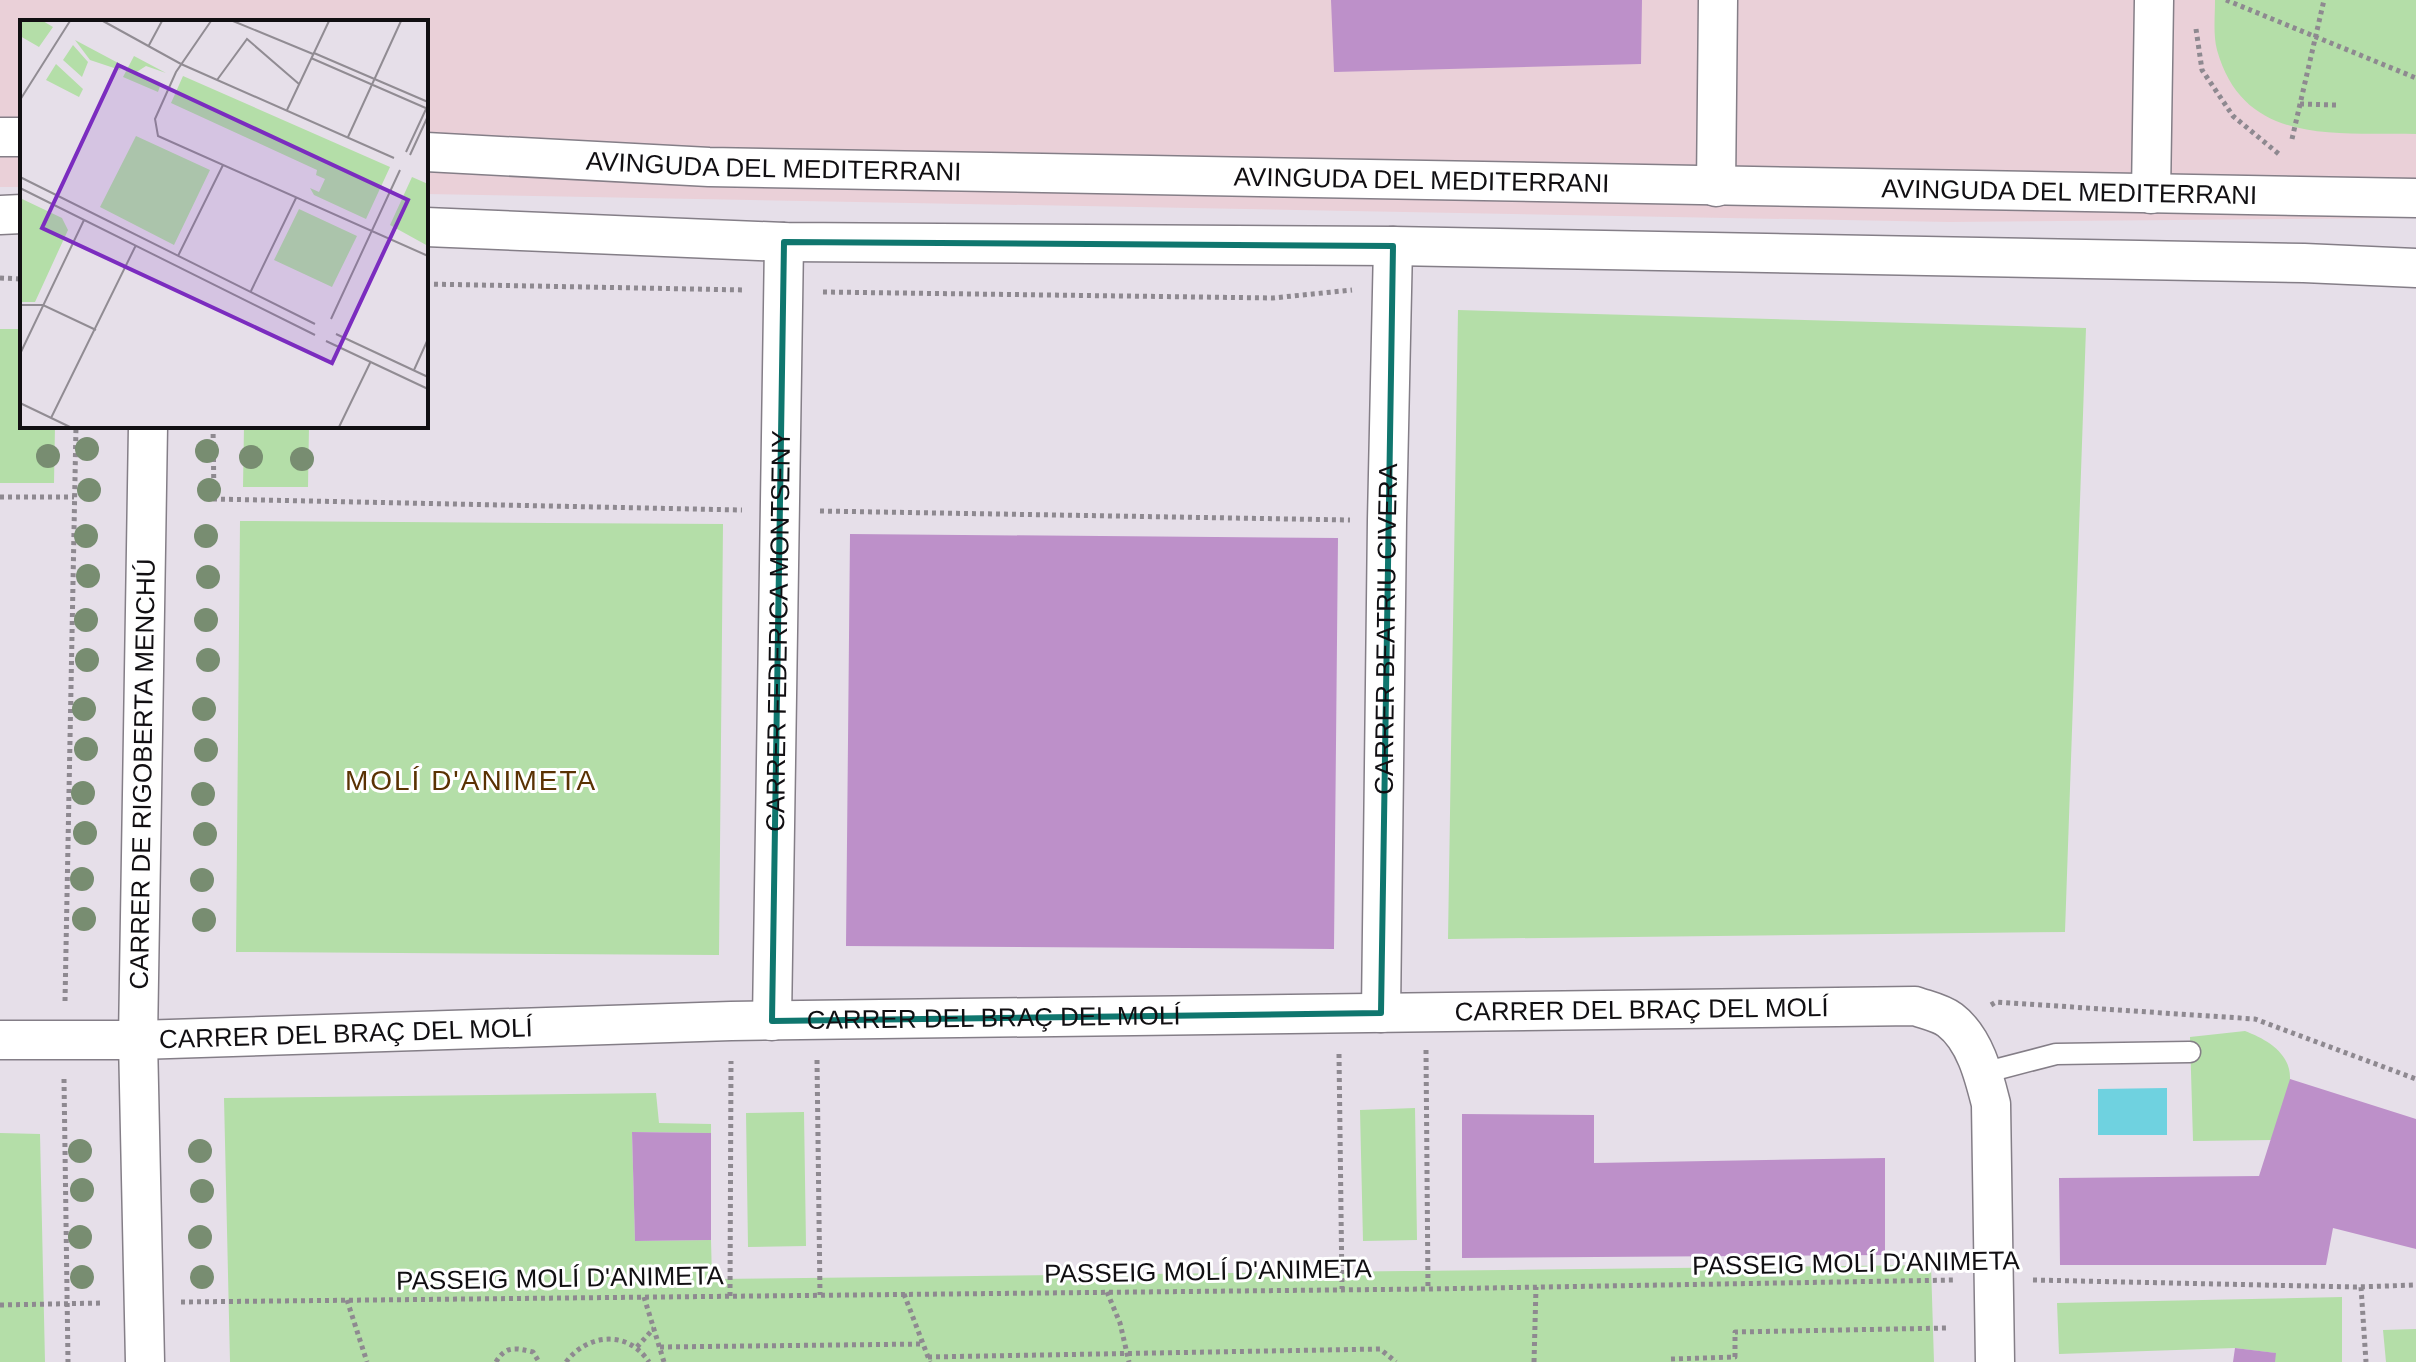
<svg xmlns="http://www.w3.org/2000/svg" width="2416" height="1362" font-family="Arial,sans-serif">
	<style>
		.industrial { fill: #ead0d8 }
		.green { fill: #b4dea8 }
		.water { fill: #6fd2e0 }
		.building { fill: #bd90c9 }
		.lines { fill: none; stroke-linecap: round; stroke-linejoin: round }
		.service-casing { stroke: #847e87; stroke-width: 23 }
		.minor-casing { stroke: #847e87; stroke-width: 41 }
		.path { stroke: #8e8990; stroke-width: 5; stroke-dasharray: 4 4; stroke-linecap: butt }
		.service { stroke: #fff; stroke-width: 20 }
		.minor { stroke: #fff; stroke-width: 38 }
		.tree { fill: #788d71 }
		.marked { fill: none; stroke: #0f766e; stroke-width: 6; stroke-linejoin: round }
		.labels { text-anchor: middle; stroke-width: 6; stroke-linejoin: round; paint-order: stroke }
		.street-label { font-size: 26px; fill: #110f12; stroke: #fff }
		.neighbourhood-label { font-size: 28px; letter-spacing: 2px; fill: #5a3203; stroke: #fff }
		.inset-road { fill: none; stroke: #918c93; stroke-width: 2 }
		.view { fill: #7b2cbf; fill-opacity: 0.15; stroke: #7b2cbf; stroke-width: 4 }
		.inset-edge { fill: none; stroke: #110f12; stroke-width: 4 }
	</style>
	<rect width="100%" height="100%" fill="#e6dfe9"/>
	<!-- industrial -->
	<path class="industrial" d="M0,0H2416V218L1949,222L426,194V22H22V187H0Z"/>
	<!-- green -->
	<path class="green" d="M2215,0H2416V134C2337,132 2244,147 2217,50C2213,35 2215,16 2215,0Z
		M1458,310L2086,328L2065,932L1448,939Z
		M0,329H22V426H55L54,483H0Z
		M244,426H309L308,487H243Z
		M240,521L723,524L719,955L236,952Z
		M2245,1031C2266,1039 2291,1053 2290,1079C2290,1091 2276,1127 2272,1140L2193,1141L2190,1037Z
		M656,1093L659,1123L711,1124V1133L632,1132L635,1241L711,1240L712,1279L1931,1265L1934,1362H230L224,1098Z
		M1415,1108L1417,1240L1363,1241L1360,1110Z
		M804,1112L806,1246L748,1247L746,1113Z
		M0,1133L40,1134L45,1362H0Z
		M2342,1297V1362H2275V1353L2235,1348L2059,1354L2057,1303Z
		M2416,1329V1362H2386L2383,1330Z"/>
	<!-- water -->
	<path class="water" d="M2167,1088V1135H2098V1089Z"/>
	<!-- building -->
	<path class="building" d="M1331,0H1642L1641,64L1334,72Z
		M850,534L1338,538L1334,949L846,946Z
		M2290,1079L2416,1119V1249L2333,1228L2326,1265H2060L2059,1178L2259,1176Z
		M1462,1114L1594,1115V1163L1885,1158V1255L1462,1258Z
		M632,1132L711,1133V1240L635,1241Z
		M2235,1348L2276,1353L2275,1362H2233Z"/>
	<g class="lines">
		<defs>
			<path id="service" d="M1983,1073L2056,1054L2190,1052"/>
			<g id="minor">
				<path d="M0,137H22"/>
				<path id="s1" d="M426,152L709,167L2416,198"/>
				<path d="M1716,187L1718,0"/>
				<path d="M2151,194L2154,0"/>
				<path d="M0,215L22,214"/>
				<path d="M426,227L784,242L1393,246L2304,263L2416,268"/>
				<path id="s2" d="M1381,1013L1387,520L1393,246"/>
				<path id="s3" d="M772,1021L784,242"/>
				<path id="s4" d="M0,1040H138L731,1021L1915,1006C1926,1010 1941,1013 1950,1020C1975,1039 1984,1076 1991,1104L1995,1362"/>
				<path id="s5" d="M145,1362L138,1040L148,426"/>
			</g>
		</defs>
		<!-- service casing -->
		<use href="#service" class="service-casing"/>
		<!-- minor casing -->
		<use href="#minor" class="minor-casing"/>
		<!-- path -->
		<path class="path" d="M2226,0L2416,78
			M2196,29L2202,70L2233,116L2280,155
			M2300,104L2336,105
			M2292,139L2324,0
			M0,278L22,279
			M426,284L745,290
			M823,292L1273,298L1352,290
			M213,426L214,499L742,510
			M0,497H74
			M820,511L1350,520
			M65,1001L76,426
			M1991,1005L1996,1002L2255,1019L2416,1079
			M1426,1050L1428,1289
			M1339,1054L1342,1289
			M817,1060L820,1295
			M64,1079L68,1362
			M2033,1280L2355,1287L2416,1285
			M2361,1287L2366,1362
			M1107,1292L1120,1323L1129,1362
			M904,1294L930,1362
			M730,1296L731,1061
			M644,1297L664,1362
			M347,1300L367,1362
			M181,1302L1428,1289L1955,1280
			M0,1305L103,1303
			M637,1347L654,1328
			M660,1347L923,1344
			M928,1357L1380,1349L1396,1362
			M1671,1359L1735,1357V1332L1948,1328
			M496,1362C506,1345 516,1348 533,1352L539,1362
			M566,1362C588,1333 628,1330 649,1362
			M1534,1362L1536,1287"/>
		<!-- service -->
		<use href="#service" class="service"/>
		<!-- minor -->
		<use href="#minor" class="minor"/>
	</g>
	<!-- trees -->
	<g class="tree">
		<circle cx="87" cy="449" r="12"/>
		<circle cx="207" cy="451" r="12"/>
		<circle cx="48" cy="456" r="12"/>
		<circle cx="251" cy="457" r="12"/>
		<circle cx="302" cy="459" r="12"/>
		<circle cx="89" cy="490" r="12"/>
		<circle cx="209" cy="490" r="12"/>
		<circle cx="86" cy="536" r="12"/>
		<circle cx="206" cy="536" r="12"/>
		<circle cx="88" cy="576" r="12"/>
		<circle cx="208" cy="577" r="12"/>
		<circle cx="86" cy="620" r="12"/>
		<circle cx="206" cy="620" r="12"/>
		<circle cx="87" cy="660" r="12"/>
		<circle cx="208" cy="660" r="12"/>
		<circle cx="84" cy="709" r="12"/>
		<circle cx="204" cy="709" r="12"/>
		<circle cx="86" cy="749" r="12"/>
		<circle cx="206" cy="750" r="12"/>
		<circle cx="83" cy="793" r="12"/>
		<circle cx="203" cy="794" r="12"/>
		<circle cx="85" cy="833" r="12"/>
		<circle cx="205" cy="834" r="12"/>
		<circle cx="82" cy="879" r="12"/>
		<circle cx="202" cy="880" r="12"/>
		<circle cx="84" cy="919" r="12"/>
		<circle cx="204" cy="920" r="12"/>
		<circle cx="80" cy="1151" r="12"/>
		<circle cx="200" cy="1151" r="12"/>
		<circle cx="82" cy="1190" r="12"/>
		<circle cx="202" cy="1191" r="12"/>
		<circle cx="80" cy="1237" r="12"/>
		<circle cx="200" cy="1237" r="12"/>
		<circle cx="82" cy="1277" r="12"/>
		<circle cx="202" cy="1277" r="12"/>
	</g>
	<!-- marked area -->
	<path class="marked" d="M784,242L1393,246L1381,1013L772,1021Z"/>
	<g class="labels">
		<!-- street labels -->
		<g class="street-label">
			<text dy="9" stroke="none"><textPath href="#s1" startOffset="348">AVINGUDA DEL MEDITERRANI</textPath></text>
			<text dy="9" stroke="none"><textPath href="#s1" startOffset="996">AVINGUDA DEL MEDITERRANI</textPath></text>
			<text dy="9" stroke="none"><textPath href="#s1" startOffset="1644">AVINGUDA DEL MEDITERRANI</textPath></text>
			<text dy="9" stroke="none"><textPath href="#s2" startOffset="384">CARRER BEATRIU CIVERA</textPath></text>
			<text dy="9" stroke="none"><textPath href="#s3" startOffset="390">CARRER FEDERICA MONTSENY</textPath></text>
			<text dy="9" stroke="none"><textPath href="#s5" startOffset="588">CARRER DE RIGOBERTA MENCHÚ</textPath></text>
			<text dy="9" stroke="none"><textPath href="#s4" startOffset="1642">CARRER DEL BRAÇ DEL MOLÍ</textPath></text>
			<text dy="9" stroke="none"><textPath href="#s4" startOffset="994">CARRER DEL BRAÇ DEL MOLÍ</textPath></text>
			<text dy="9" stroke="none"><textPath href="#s4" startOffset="346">CARRER DEL BRAÇ DEL MOLÍ</textPath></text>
			<text transform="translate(1856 1263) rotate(-1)" y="9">PASSEIG MOLÍ D'ANIMETA</text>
			<text transform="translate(1208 1271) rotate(-1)" y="9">PASSEIG MOLÍ D'ANIMETA</text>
			<text transform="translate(560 1278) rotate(-1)" y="9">PASSEIG MOLÍ D'ANIMETA</text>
		</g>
		<!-- neighbourhood labels -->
		<g class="neighbourhood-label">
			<text x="471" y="790">MOLÍ D'ANIMETA</text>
		</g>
	</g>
	<!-- overview -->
	<g transform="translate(20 20)">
		<rect width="408" height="408" fill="#e6dfe9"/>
		<path d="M0,1H23L33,7L19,27L0,16ZM55,20L102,45L100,50L70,40ZM53,25L68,42L62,57L43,40ZM114,36L146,53L126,46L115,53L140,66L138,72L103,57ZM36,44L63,69L59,77L26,60ZM163,56L370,147L346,199L294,175L290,168L299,172L305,159L296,155L297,150L151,83ZM116,116L190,150L154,225L80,187ZM392,157L408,164V226L370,205ZM0,178L42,198L48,210L15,282H0ZM279,189L337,216L312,267L254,240Z" fill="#b4dea8"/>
		<path class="inset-road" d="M83,1L161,44L374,138M191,1L156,52L135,99L138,116L408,236M213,1L293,34M128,27L142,1M294,33L408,82M291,38L408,89M197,60L227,19L279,64M0,80L50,1M267,90L309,1M328,117L381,1M386,132L407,87M390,135L408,96M0,157L295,304M0,168L295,315M158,236L203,145M231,271L276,178M0,285H23L76,310M311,299L380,150M316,314L408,357M306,321L408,369M0,334L64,200M394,350L408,319M0,383L50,407M31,398L116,225M319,407L351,341"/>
		<path class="view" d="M98,45L388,180L312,343L22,208Z"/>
		<rect width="408" height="408" class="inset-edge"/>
	</g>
</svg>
